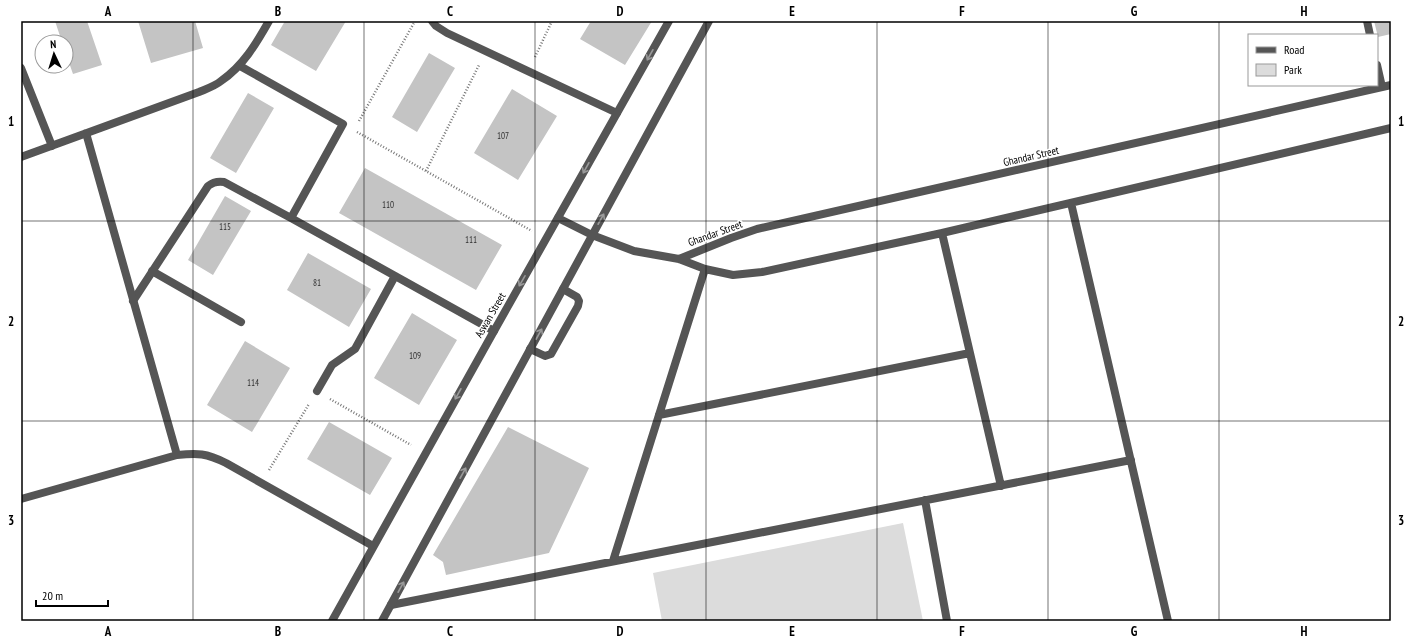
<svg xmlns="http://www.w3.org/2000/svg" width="1412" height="642" font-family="'PT Sans Narrow',sans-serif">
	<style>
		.green { fill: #dcdcdc }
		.building { fill: #c4c4c4 }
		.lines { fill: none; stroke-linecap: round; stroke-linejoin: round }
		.path { stroke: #777; stroke-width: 2.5; stroke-dasharray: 1 2; stroke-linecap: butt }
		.service { stroke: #555; stroke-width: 8 }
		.minor { stroke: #555; stroke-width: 8 }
		.tertiary { stroke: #555; stroke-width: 8 }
		.oneway { stroke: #999 }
		.grid { fill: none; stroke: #000; stroke-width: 1; stroke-opacity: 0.55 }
		.labels { text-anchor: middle; stroke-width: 3; stroke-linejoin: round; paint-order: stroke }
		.number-label { font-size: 9px; fill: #313131 }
		.street-label { font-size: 11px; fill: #000; stroke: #fff }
		.neatline { fill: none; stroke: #000; stroke-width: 1.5 }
		.grid-label { font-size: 13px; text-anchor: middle; font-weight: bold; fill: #000 }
	</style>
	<rect width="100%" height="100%" fill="#fff"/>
	<!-- green -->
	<path class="green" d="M903,523L923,621H662L653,573Z"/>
	<!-- building -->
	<path class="building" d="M55,21H87L102,65L73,74L66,54V42H62Z
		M138,21H195L203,48L151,63Z
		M285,21H346L316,71L271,45Z
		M591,21H652L625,65L580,39Z
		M1374,21H1391V34L1378,37Z
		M429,53L455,68L417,132L392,117Z
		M512,89L557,116L518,180L474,153Z
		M248,93L274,108L236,173L210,158Z
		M365,168L502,245L476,290L339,213Z
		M225,196L251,211L213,275L188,260Z
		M308,253L371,289L349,327L287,290Z
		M412,313L457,340L419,405L374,378Z
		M245,341L290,368L252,432L207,405Z
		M329,422L392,458L370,495L307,459Z
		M508,427L589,468L549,553L446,575L443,562L433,555Z"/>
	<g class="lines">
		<!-- path -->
		<path class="path" d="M535,57L552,21
			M359,121L415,21
			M357,132L532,231
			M426,171L479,65
			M330,399L411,445
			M269,470L309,404"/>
		<!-- service -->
		<path class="service" d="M432,21L436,26L447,33L617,113
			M240,66L343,124L291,218
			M152,271L241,322
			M133,301L208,186C213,182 218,181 224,182L291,218L494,331
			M530,349L545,356L551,354L578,306L579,301L577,297L563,289
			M317,391L332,365L355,349L395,276"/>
		<!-- minor -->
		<path class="minor" d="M1367,21L1370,35
			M1377,65L1382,87
			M21,68L52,146
			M86,133L177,455
			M21,157L199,92C206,89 215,86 221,81C243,66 256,44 269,21
			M1071,203L1168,621
			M558,218L592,235L634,251L679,259L705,269L733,275L762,272L942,233L1391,128
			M942,233L1001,486
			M679,259L731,238L757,229L1391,85
			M659,415L970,353
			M21,499L177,455C198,453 206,453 226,463L373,546
			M925,500L947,621
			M613,561L705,269
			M391,605L1131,460"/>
		<!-- tertiary -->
		<path class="tertiary" d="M332,621L494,331L669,21
			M382,621L709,21"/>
	</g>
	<!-- one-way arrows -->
	<defs><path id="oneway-shaft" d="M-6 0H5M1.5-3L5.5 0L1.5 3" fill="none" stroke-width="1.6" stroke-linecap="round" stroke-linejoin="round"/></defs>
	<g class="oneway">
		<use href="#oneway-shaft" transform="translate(650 55) rotate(119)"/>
		<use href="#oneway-shaft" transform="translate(586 168) rotate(119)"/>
		<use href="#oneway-shaft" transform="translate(601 219) rotate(-61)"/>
		<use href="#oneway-shaft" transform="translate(522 281) rotate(120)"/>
		<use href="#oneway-shaft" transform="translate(539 334) rotate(-61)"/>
		<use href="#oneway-shaft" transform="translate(458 394) rotate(119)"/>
		<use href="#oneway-shaft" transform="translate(463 473) rotate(-61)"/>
		<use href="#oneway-shaft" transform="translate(401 587) rotate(-61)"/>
	</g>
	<!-- grid -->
	<path class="grid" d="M193,21V621M364,21V621M535,21V621M706,21V621M877,21V621M1048,21V621M1219,21V621M21,221H1391M21,421H1391"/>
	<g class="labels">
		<!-- number labels -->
		<g class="number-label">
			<text x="503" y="139">107</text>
			<text x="388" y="208">110</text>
			<text x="225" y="230">115</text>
			<text x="471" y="243">111</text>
			<text x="317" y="286">81</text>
			<text x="415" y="359">109</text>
			<text x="253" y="386">114</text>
		</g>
		<!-- street labels -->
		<g class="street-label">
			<text transform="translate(1031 156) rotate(-13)" y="4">Ghandar Street</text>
			<text transform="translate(715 233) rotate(-20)" y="4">Ghandar Street</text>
			<text transform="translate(490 315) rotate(-60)" y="4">Aswan Street</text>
		</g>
	</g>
	<!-- border -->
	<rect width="1412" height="642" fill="none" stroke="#ffffff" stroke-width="44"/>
	<!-- legend -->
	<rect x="1248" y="34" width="130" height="52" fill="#ffffff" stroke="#999999"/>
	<rect x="1256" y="47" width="20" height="6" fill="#555555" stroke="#999999"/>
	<text x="1284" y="54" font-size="12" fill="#000000">Road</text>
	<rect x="1256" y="64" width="20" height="12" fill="#dcdcdc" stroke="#999999"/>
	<text x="1284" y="74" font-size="12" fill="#000000">Park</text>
	<!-- north arrow -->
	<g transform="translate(54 54) rotate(356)"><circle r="19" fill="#ffffff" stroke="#999999"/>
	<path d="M0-3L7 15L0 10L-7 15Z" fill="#000000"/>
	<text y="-6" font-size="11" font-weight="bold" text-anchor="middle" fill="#000000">N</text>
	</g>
	<!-- scale -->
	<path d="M36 600v6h72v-6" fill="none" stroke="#000000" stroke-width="2"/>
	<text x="42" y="600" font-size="12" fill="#000000" stroke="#ffffff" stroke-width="3" paint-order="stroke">20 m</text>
	<rect x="22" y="22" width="1368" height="598" class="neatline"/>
	<g class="grid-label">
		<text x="108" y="16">A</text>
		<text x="278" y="16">B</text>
		<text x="450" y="16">C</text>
		<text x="620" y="16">D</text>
		<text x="792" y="16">E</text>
		<text x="962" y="16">F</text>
		<text x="1134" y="16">G</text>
		<text x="1304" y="16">H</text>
		<text x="11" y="126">1</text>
		<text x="1401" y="126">1</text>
		<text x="11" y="326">2</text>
		<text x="1401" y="326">2</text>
		<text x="11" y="525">3</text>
		<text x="1401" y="525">3</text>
		<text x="108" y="636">A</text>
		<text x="278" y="636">B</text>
		<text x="450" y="636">C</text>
		<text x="620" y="636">D</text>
		<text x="792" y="636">E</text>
		<text x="962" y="636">F</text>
		<text x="1134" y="636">G</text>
		<text x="1304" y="636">H</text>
	</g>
</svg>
